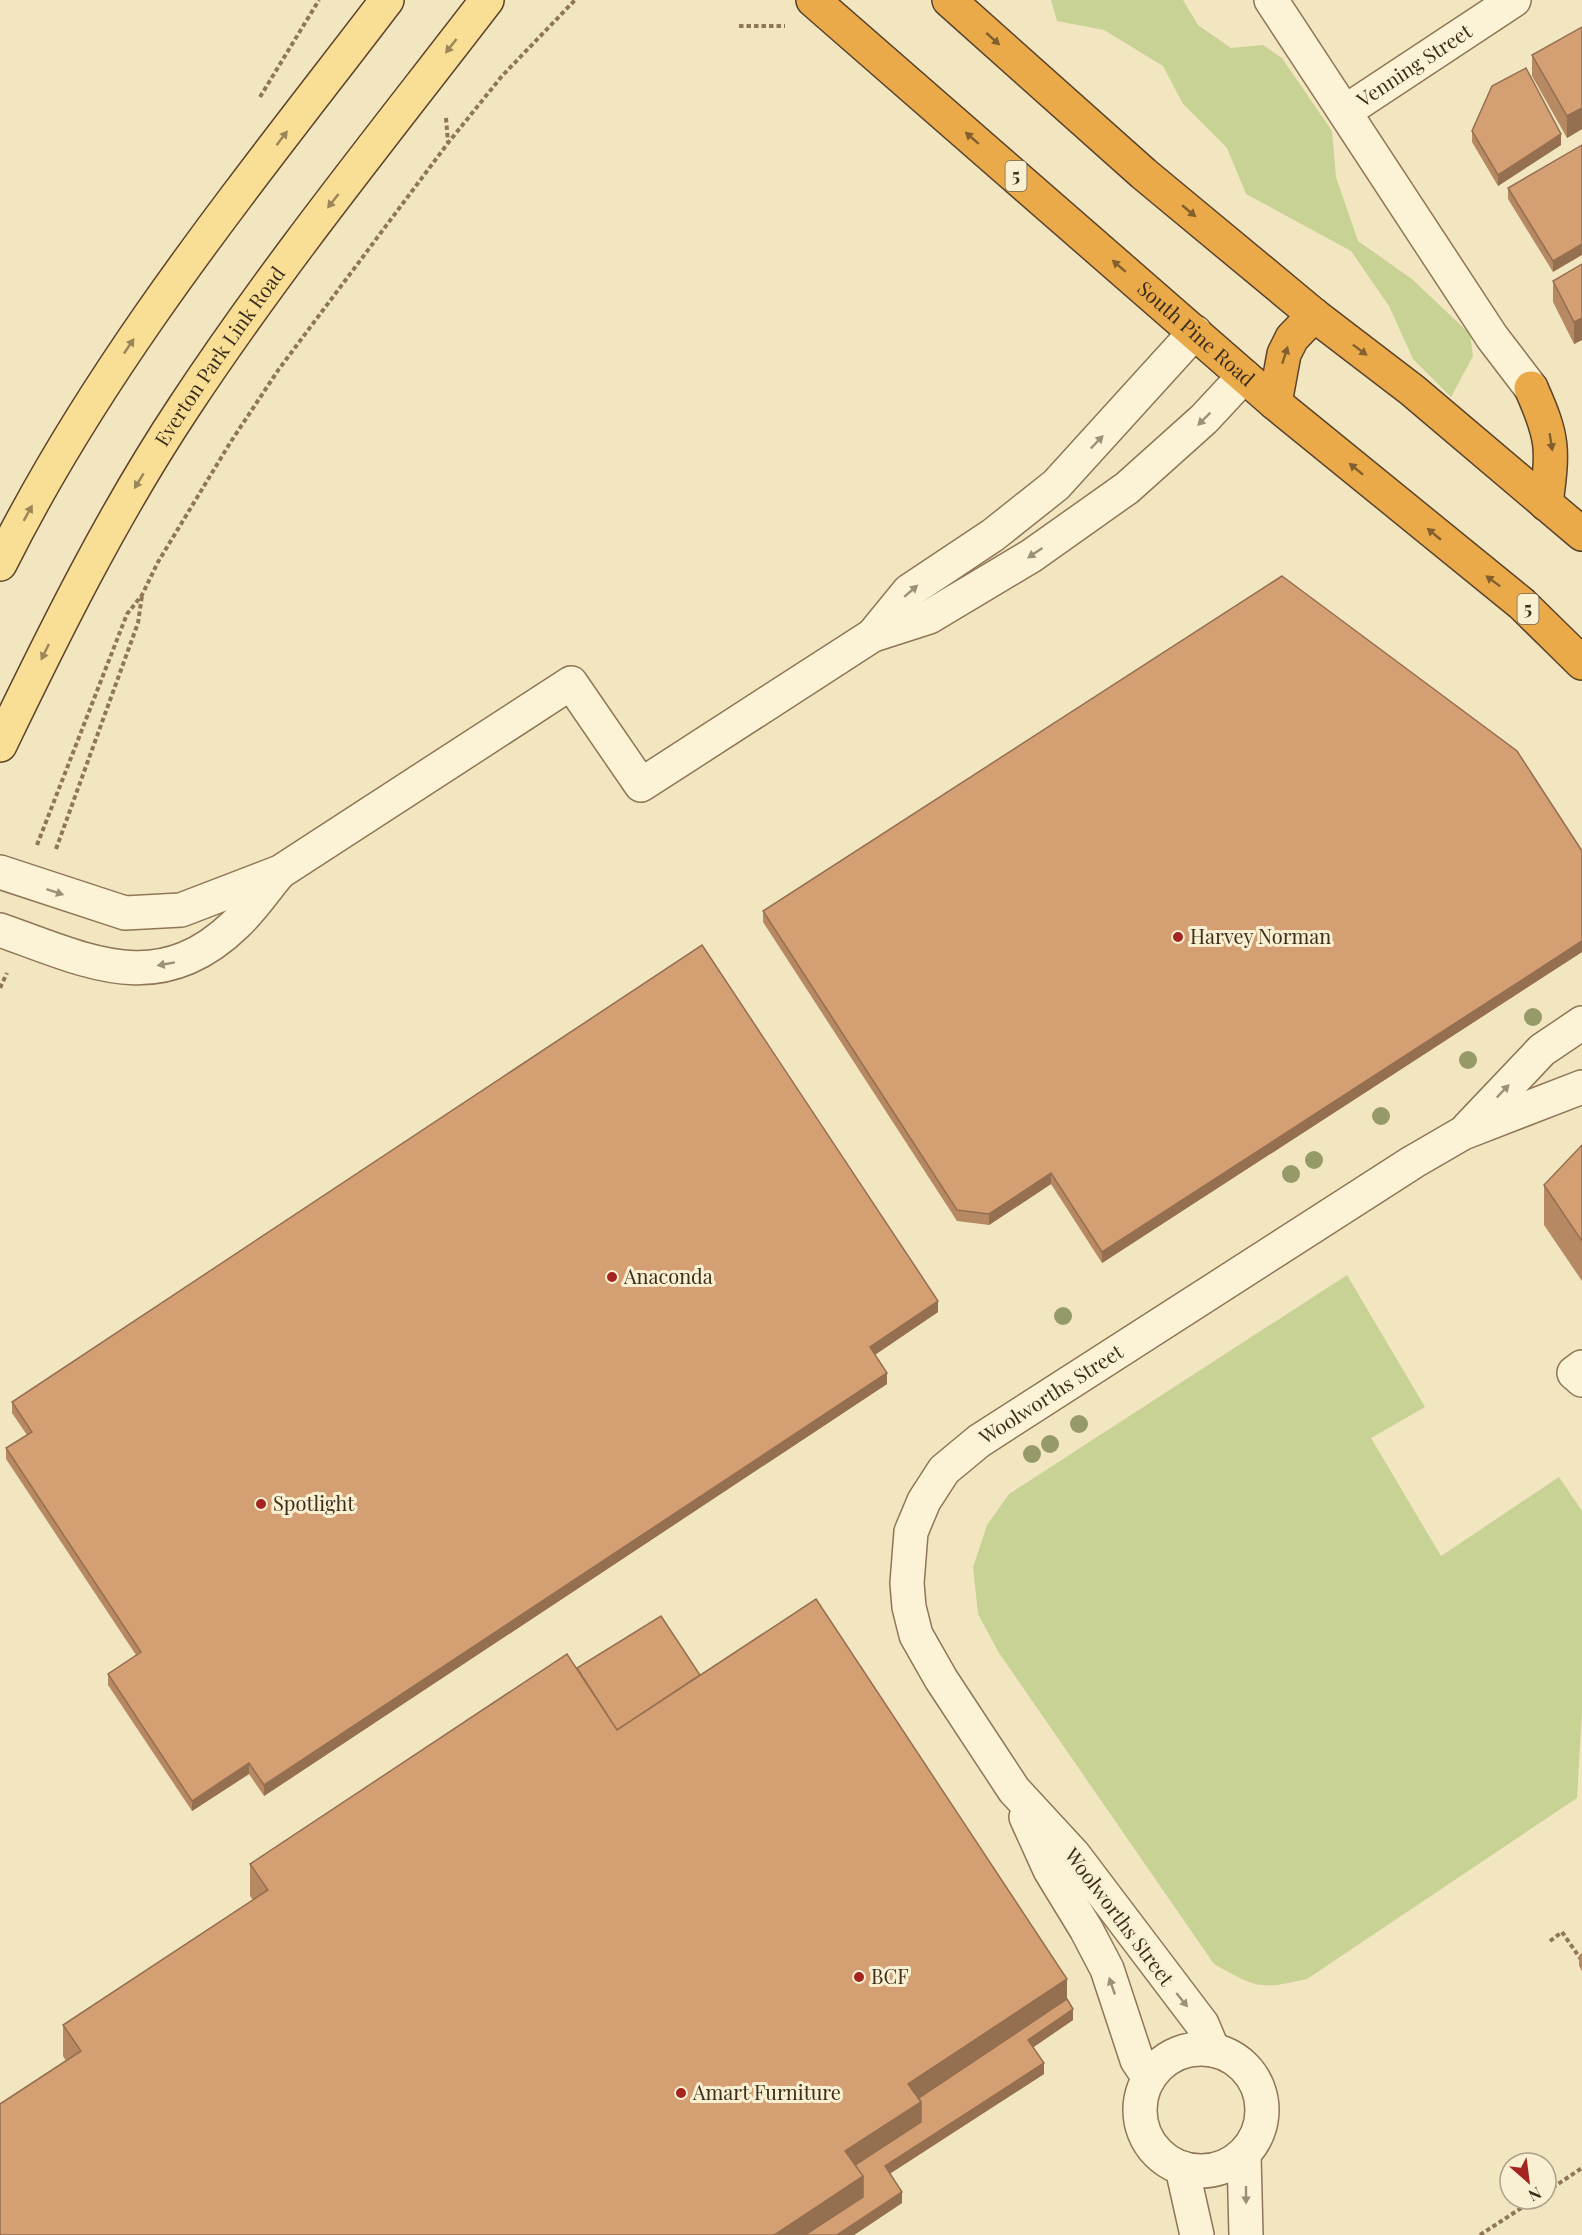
<svg xmlns="http://www.w3.org/2000/svg" width="1582" height="2235" font-family="'Playfair Display',serif">
	<style>
		.green { fill: #c8d294 }
		.lines { fill: none; stroke-linecap: round; stroke-linejoin: round }
		.minor-casing { stroke: #8e7656; stroke-width: 36 }
		.major-casing { stroke: #5b432b; stroke-width: 36 }
		.highway-casing { stroke: #5b432b; stroke-width: 36 }
		.path { stroke: #8e7656; stroke-width: 4; stroke-dasharray: 4.5 3; stroke-linecap: butt }
		.minor { stroke: #fcf2d5; stroke-width: 33 }
		.major { stroke: #f9de95; stroke-width: 33 }
		.highway { stroke: #eaaa49; stroke-width: 33 }
		.tree { fill: #969a69 }
		.wall { fill: #b68963 }
		.shaded-wall { fill: #946f50 }
		.building { fill: #d49f73; stroke: #946f50; stroke-width: 1.5 }
		.oneway { fill: #825f2e }
		.oneway2 { fill: #9a8658 }
		.oneway3 { fill: #9c9078 }
		.poi-dot { fill: #a32420; stroke: #f9efd1; stroke-width: 2 }
		.labels { text-anchor: middle; stroke-width: 6; stroke-linejoin: round; paint-order: stroke }
		.shield { fill: #f9efd1; stroke: #756752; stroke-width: 1.5 }
		.shield-label { font-size: 18px; font-weight: bold; fill: #3c2d1c }
		.street-label { font-size: 20px; fill: #3c2d1c; stroke: #f9efd1 }
		.poi-label { font-size: 20px; fill: #3c2d1c; stroke: #f9efd1; text-anchor: start }
	</style>
	<rect width="100%" height="100%" fill="#f2e6c1"/>
	<!-- green -->
	<path class="green" d="M1051,0H1183L1198,25L1231,48L1263,45L1282,58L1332,131L1336,177L1358,241L1412,279L1470,334L1473,356L1451,397L1413,359L1389,306L1351,251L1246,194L1227,148L1183,104L1163,66L1104,30L1057,21Z
		M1347,1275L1425,1407L1371,1438L1441,1556L1559,1477L1582,1511V1711L1577,1798L1307,1979C1259,1990 1257,1988 1214,1964L999,1653L978,1614L973,1567L987,1525L1009,1494Z"/>
	<g class="lines">
		<defs>
			<g id="minor">
				<path d="M1271,0L1492,337L1531,388"/>
				<path id="s1" d="M1346,111L1514,0"/>
				<path d="M873,635L909,591L993,535L1056,485L1195,332"/>
				<path d="M0,872L125,913L181,910L280,872L571,683L641,785L873,635L929,617L1031,556L1127,488L1204,419L1244,376"/>
				<path d="M0,930C86,960 158,1000 236,924C252,909 264,891 278,874"/>
				<path d="M1468,1128L1542,1050L1582,1023"/>
				<path d="M1582,1367L1574,1373L1582,1380"/>
				<path d="M1026,1817L1050,1870L1086,1929L1107,1969L1137,2060L1149,2078"/>
				<circle cx="1201" cy="2110" r="61"/>
				<path id="s2" d="M1213,2050L1202,2024L1074,1855L1014,1790L941,1679L916,1635L909,1607L907,1583L911,1532L924,1501L944,1470L979,1441L1413,1162L1463,1133L1582,1087"/>
				<path d="M1244,2155L1246,2235"/>
				<path d="M1182,2168L1197,2235"/>
			</g>
			<g id="major">
				<path d="M0,564C102,359 249,181 387,0"/>
				<path id="s3" d="M0,745C56,629 113,514 184,407C277,266 384,134 487,0"/>
			</g>
			<g id="highway">
				<path id="s4" d="M813,0L1275,403L1522,604L1582,663"/>
				<path d="M949,0L1144,174L1314,315L1412,390L1582,534"/>
				<path d="M1531,388C1554,439 1553,449 1546,504"/>
				<path d="M1275,403L1284,354L1292,338L1314,315"/>
			</g>
		</defs>
		<!-- minor casing -->
		<use href="#minor" class="minor-casing"/>
		<!-- major casing -->
		<use href="#major" class="major-casing"/>
		<!-- highway casing -->
		<use href="#highway" class="highway-casing"/>
		<!-- path -->
		<path class="path" d="M739,26H785
			M260,97L319,0
			M446,118L448,143
			M37,845L127,614L142,595L158,562L230,443L279,369L448,143L502,76L575,0
			M56,849L138,623L142,596
			M0,988L7,973
			M1550,1941L1562,1932L1582,1961
			M1546,2192L1582,2168
			M1480,2235L1535,2199"/>
		<!-- minor -->
		<use href="#minor" class="minor"/>
		<!-- major -->
		<use href="#major" class="major"/>
		<!-- highway -->
		<use href="#highway" class="highway"/>
	</g>
	<!-- trees -->
	<g class="tree">
		<circle cx="1533" cy="1017" r="9"/>
		<circle cx="1468" cy="1060" r="9"/>
		<circle cx="1381" cy="1116" r="9"/>
		<circle cx="1314" cy="1160" r="9"/>
		<circle cx="1291" cy="1174" r="9"/>
		<circle cx="1063" cy="1316" r="9"/>
		<circle cx="1079" cy="1424" r="9"/>
		<circle cx="1050" cy="1444" r="9"/>
		<circle cx="1032" cy="1454" r="9"/>
	</g>
	<!-- wall -->
	<path class="wall" d="M1582,27V129L1567,138L1532,76V55Z
		M1472,131L1561,145L1498,186L1472,142Z
		M1582,145L1553,272L1508,199V188Z
		M1582,264V340L1574,344L1553,302V281Z
		M1582,851V952L1102,1263L1051,1184L989,1225L957,1221L763,922V911Z
		M1582,1145V1281L1544,1225V1185Z
		M938,1312L875,1355L887,1384L264,1796L249,1774L192,1811L108,1685V1674L136,1655L6,1459V1448L27,1435L12,1413V1402Z
		M577,1668L700,1675L1067,1999L1073,2020L1033,2047L1044,2074L890,2173L902,2203L854,2235H0L66,2061L63,2056V2025L253,1900L250,1896V1864Z
		M1582,1953V1971L1579,1966V1955Z"/>
	<!-- shaded-wall -->
	<path class="shaded-wall" d="M1582,108V129L1567,138V116Z
		M1561,134V145L1498,186V175Z
		M1582,244V255L1553,272V261Z
		M1582,318V340L1574,344V322Z
		M1582,941V952L1102,1263V1252Z
		M1051,1173V1184L989,1225V1214Z
		M938,1301V1312L870,1358V1347Z
		M887,1373V1384L264,1796V1785Z
		M249,1763V1774L192,1811V1801Z
		M1067,1979V2010L921,2107V2133L850,2179L845,2151L908,2084Z
		M1073,2009V2020L1028,2051V2040Z
		M1044,2063V2074L885,2177V2166Z
		M863,2176V2208L821,2235H774Z
		M902,2192V2203L854,2235H837Z"/>
	<!-- building -->
	<path class="building" d="M1582,27V108L1567,116L1532,55Z
		M1526,68L1561,134L1498,175L1472,131L1492,86Z
		M1582,145V244L1553,261L1508,188Z
		M1582,264V318L1574,322L1553,281Z
		M1282,576L1517,751L1582,851V941L1102,1252L1051,1173L989,1214L957,1210L763,911Z
		M702,945L938,1301L870,1347L887,1373L264,1785L249,1763L192,1801L108,1674L141,1652L6,1448L32,1432L12,1402Z
		M1582,1145V1241L1544,1185Z
		M816,1599L1067,1979L908,2084L921,2102L845,2151L863,2176L774,2235H0V2104L81,2051L63,2025L268,1890L250,1864L567,1654L617,1730Z
		M661,1616L700,1675L617,1730L577,1668Z
		M1067,1999L1073,2009L1028,2040L1044,2063L885,2166L902,2192L837,2235H805L863,2197V2176L855,2165L921,2122V2102L919,2098Z"/>
	<!-- one-way arrows -->
	<defs><path id="oneway-solid" d="M-6-.8H1V-3.2L6.5 0L1 3.2V.8H-6Z" transform="scale(1.5)"/></defs>
	<g class="oneway">
		<use href="#oneway-solid" transform="translate(993 39) rotate(42)"/>
		<use href="#oneway-solid" transform="translate(972 138) rotate(-139)"/>
		<use href="#oneway-solid" transform="translate(1189 211) rotate(40)"/>
		<use href="#oneway-solid" transform="translate(1119 266) rotate(-139)"/>
		<use href="#oneway-solid" transform="translate(1360 350) rotate(37)"/>
		<use href="#oneway-solid" transform="translate(1285 355) rotate(-72)"/>
		<use href="#oneway-solid" transform="translate(1551 442) rotate(81)"/>
		<use href="#oneway-solid" transform="translate(1356 469) rotate(-141)"/>
		<use href="#oneway-solid" transform="translate(1434 534) rotate(-140)"/>
		<use href="#oneway-solid" transform="translate(1493 581) rotate(-143)"/>
	</g>
	<g class="oneway2">
		<use href="#oneway-solid" transform="translate(451 46) rotate(128)"/>
		<use href="#oneway-solid" transform="translate(282 138) rotate(-53)"/>
		<use href="#oneway-solid" transform="translate(333 201) rotate(128)"/>
		<use href="#oneway-solid" transform="translate(129 346) rotate(-56)"/>
		<use href="#oneway-solid" transform="translate(139 481) rotate(121)"/>
		<use href="#oneway-solid" transform="translate(28 513) rotate(-61)"/>
		<use href="#oneway-solid" transform="translate(45 652) rotate(116)"/>
	</g>
	<g class="oneway3">
		<use href="#oneway-solid" transform="translate(1204 419) rotate(135)"/>
		<use href="#oneway-solid" transform="translate(1097 442) rotate(-46)"/>
		<use href="#oneway-solid" transform="translate(1035 553) rotate(146)"/>
		<use href="#oneway-solid" transform="translate(911 591) rotate(-41)"/>
		<use href="#oneway-solid" transform="translate(55 892) rotate(18)"/>
		<use href="#oneway-solid" transform="translate(166 964) rotate(170)"/>
		<use href="#oneway-solid" transform="translate(1503 1091) rotate(-46)"/>
		<use href="#oneway-solid" transform="translate(1112 1986) rotate(-109)"/>
		<use href="#oneway-solid" transform="translate(1182 2000) rotate(51)"/>
		<use href="#oneway-solid" transform="translate(1246 2195) rotate(90)"/>
	</g>
	<!-- markers -->
	<g class="poi-dot">
		<circle cx="1178" cy="937" r="6"/>
		<circle cx="612" cy="1277" r="6"/>
		<circle cx="261" cy="1504" r="6"/>
		<circle cx="859" cy="1977" r="6"/>
		<circle cx="681" cy="2093" r="6"/>
	</g>
	<g class="labels">
		<!-- shield labels -->
		<g class="shield">
			<rect x="1005.5" y="161" width="21" height="30" rx="4.5"/>
			<rect x="1517.5" y="594" width="21" height="30" rx="4.5"/>
		</g>
		<g class="shield-label">
			<text x="1016" y="182">5</text>
			<text x="1528" y="615">5</text>
		</g>
		<!-- street labels -->
		<g class="street-label">
			<text dy="7" stroke="none"><textPath href="#s1" startOffset="82">Venning Street</textPath></text>
			<text dy="7" stroke="none"><textPath href="#s4" startOffset="508">South Pine Road</textPath></text>
			<text dy="7" stroke="none"><textPath href="#s3" startOffset="447">Everton Park Link Road</textPath></text>
			<text dy="7" stroke="none"><textPath href="#s2" startOffset="818">Woolworths Street</textPath></text>
			<text transform="translate(1119 1917) rotate(53)" y="7">Woolworths Street</text>
		</g>
		<!-- poi labels -->
		<g class="poi-label">
			<text x="1190" y="944">Harvey Norman</text>
			<text x="624" y="1284">Anaconda</text>
			<text x="273" y="1511">Spotlight</text>
			<text x="871" y="1984">BCF</text>
			<text x="693" y="2100">Amart Furniture</text>
		</g>
	</g>
	<!-- north arrow -->
	<g transform="translate(1528 2181) rotate(152)"><circle r="28" fill="#f9efd1" stroke="#ada189" stroke-width="1.5"/>
	<path d="M0-4.5L10 22L0 15L-10 22Z" fill="#a32420"/>
	<text y="-9" font-size="16" font-weight="bold" text-anchor="middle" fill="#3c2d1c">N</text>
	</g>
</svg>
